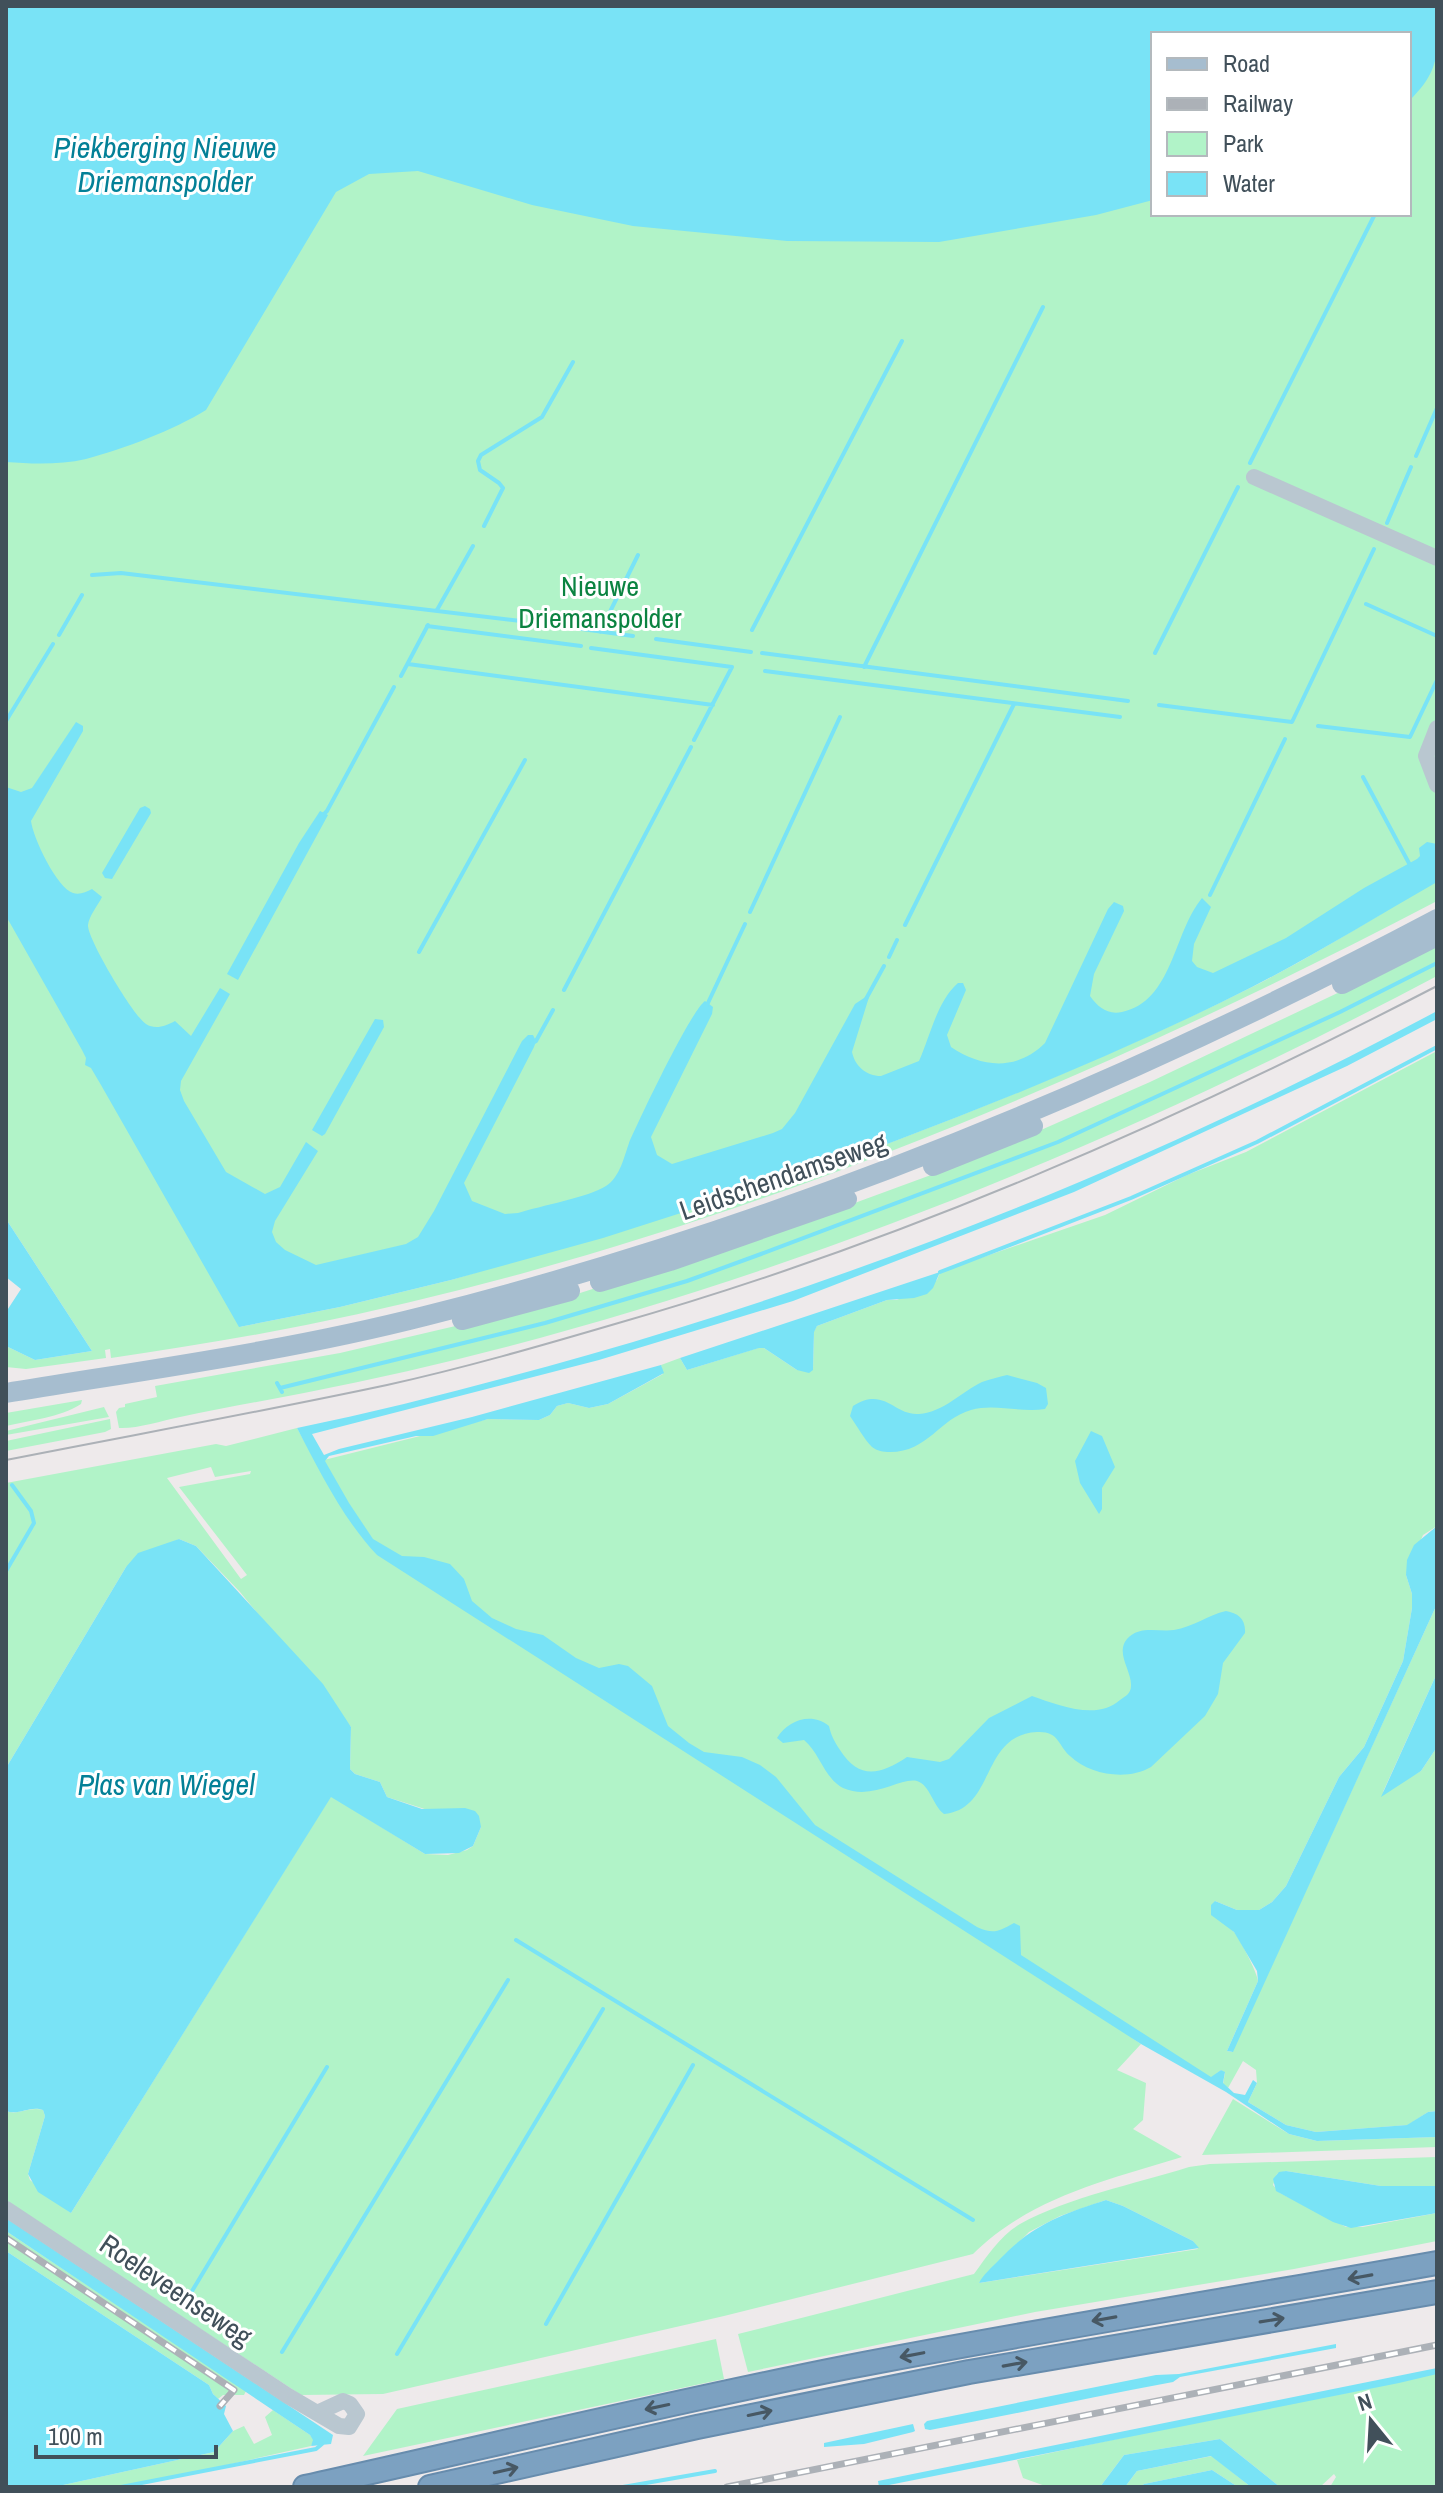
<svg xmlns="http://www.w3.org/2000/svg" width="1443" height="2493" font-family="'Archivo Narrow',sans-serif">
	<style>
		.green { fill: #b1f3c8; fill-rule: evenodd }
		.water { fill: #79e3f6 }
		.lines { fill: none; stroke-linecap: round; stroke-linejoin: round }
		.stream { stroke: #79e3f6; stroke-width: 4 }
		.highway-casing { stroke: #678cad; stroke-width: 26 }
		.minor { stroke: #b9c7d0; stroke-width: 16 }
		.major { stroke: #a6bdcf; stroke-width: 20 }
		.highway { stroke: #7ca1c1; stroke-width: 22 }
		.tram { stroke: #acb1b7; stroke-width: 2 }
		.rail-casing { stroke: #acb1b7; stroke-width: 7 }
		.rail { stroke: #fff; stroke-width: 4; stroke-dasharray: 12; stroke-linecap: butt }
		.oneway { stroke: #475864 }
		.labels { text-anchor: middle; stroke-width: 6; stroke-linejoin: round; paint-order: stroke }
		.park-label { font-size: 28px; fill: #0b8341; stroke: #fff }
		.street-label { font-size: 28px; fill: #41505a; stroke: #fff }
		.water-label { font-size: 30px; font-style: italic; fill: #038097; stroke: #fff }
	</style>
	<rect width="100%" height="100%" fill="#eeeaeb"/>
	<!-- green -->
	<path class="green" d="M6,6H1437V901C1081,1087 702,1245 306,1325C242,1338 176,1348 111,1358L110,1349L105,1350L106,1358L26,1369L6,1367V1346L35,1360L92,1351L6,1219ZM1153,34H1409V214H1153ZM1383,913C1339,939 1296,965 1250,988C1097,1064 936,1127 774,1186L762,1187L451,1280L340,1307L239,1327L1127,1032Z
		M1437,942V976C1085,1162 696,1317 304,1393C263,1401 221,1408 180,1417C161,1421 136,1429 119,1428L116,1412L119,1408L125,1407V1404L157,1397L155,1386L340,1353L533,1308L803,1222L980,1157L1150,1082L1365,980Z
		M1437,1051V1526L1423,1535L1406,1575L1412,1594V1608L1403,1661L1364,1747L1339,1777L1286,1886L1272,1902L1259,1910H1237L1215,1901L1212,1915C1219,1920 1228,1925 1234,1932C1240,1939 1257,1972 1258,1981L1227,2051L1232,2052L1437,1604V1673L1383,1792L1421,1771L1437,1747V2111L1428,2112L1408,2125L1316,2132L1286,2125L1248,2102L1257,2083L1256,2070L1243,2061L1228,2088L1223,2084L1225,2073L1221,2070L1211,2078L1132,2038L1141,2044L1117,2070L1146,2083L1143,2120L1133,2129L1182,2157C1107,2180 1029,2198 973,2254L724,2316L383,2394L301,2395L6,2201V2111C18,2116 29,2106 43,2110L45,2116L28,2174L30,2180L71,2213L331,1796L425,1854L448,1855L467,1850L473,1846L481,1827L387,1797L380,1782L355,1774L350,1769L351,1727L240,1592L196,1546L179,1539L126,1567L6,1768V1483L216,1444L226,1446L297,1428L316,1462L488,1419L539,1420L550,1415L557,1406L568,1403L589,1408L608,1404L663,1374L661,1365L680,1358L687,1370L758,1348H764L797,1370H813L814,1331L817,1326L887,1300H897L937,1280L940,1272L1105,1215L1187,1175L1246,1152ZM211,1467L215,1477L251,1471L250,1474L179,1487L247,1575L241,1579L167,1478Z
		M82,1400L81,1404C59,1418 31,1420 6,1426V1413Z
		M104,1407L109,1417L6,1435V1431Z
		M110,1419L111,1429L105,1432L6,1451V1441Z
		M1233,2099L1289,2134L1317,2141L1437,2137V2147L1202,2155Z
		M1437,2157V2186H1381L1286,2171L1277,2174L1273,2185L1280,2193L1346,2227H1363L1437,2213V2241L1294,2269L1035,2312L748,2372L738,2334L974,2274C987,2256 1000,2236 1020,2224C1069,2197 1135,2184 1189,2167L1210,2164ZM1106,2200L1123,2206L1193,2241L1198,2249L979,2283L1029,2232L1060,2216Z
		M6,2231L246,2391L244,2395H223L218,2399L213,2394L209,2385L6,2251Z
		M716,2339L724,2379L363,2456L397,2409Z
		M1437,2371V2487H1330L1336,2477L1334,2474L1320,2487H1280L1220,2439L1124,2455L1100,2487H1048L1023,2478L1017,2460Z
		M273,2410L310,2435L314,2440L311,2446L129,2487H54L214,2452L233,2431L244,2426L254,2444L272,2435L265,2417Z
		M1212,2456L1251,2487H1238L1212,2470L1144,2484L1140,2487H1125L1137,2471Z"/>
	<!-- water -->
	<path class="water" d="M6,6H1437C1437,50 1443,68 1409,101V34H1153V200L1096,215L939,242L787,241L633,226L532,205L418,171L369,174L336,192L206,410C174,430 123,449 86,459C60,465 32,464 6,462Z
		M76,722L83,726V731L31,821C33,838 57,888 73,893C80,895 86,892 92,889L102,897C98,905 89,916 88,925C87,938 134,1017 146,1024C155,1030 166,1026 175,1021L191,1036L220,988L230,994L181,1081L180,1090L184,1101L226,1172L265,1194L280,1187L306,1142L318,1151L275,1221L272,1232L276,1242L285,1250L316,1265L406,1244L418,1237L434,1211L522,1041L528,1035H533L536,1041L534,1047L464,1183L472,1201L505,1214L518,1213C540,1206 589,1197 606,1186C620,1177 624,1157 629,1143C639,1120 690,1012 705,1001L713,1007L712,1014L651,1137L657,1155L672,1164L773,1133L782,1129L795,1113L855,1004L867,996L869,997L852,1052C855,1066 866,1076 881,1076L919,1061C930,1037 937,1001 958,983H963L966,990L947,1035L951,1047C982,1068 1017,1071 1045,1043L1108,909L1114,902L1123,906L1124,911L1094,974L1090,996C1098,1007 1107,1015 1122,1012C1173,1001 1173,933 1202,898L1211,907L1194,944L1192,961L1197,967L1213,973L1286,938L1364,888L1417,859L1420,856L1419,848L1427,842L1437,844V882C1376,917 1315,955 1252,987C1098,1065 936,1127 774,1186L762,1187L603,1238L451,1280L340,1307L239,1327L101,1085L91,1068L85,1065L86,1058L82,1050L6,916V787L21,792L32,788Z
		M145,806L150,809L151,813L112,879L105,878L102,873L140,808Z
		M320,811L328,815L238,980L227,974L299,843Z
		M1437,1011V1019L1347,1066L1074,1192L793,1301L599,1360L312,1434L324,1455L339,1449L472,1417L661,1365L664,1373L608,1404L589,1408L568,1403L557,1406L550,1415L539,1420L488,1419L433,1436H416L329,1456L325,1461L349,1503L373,1539L402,1556L424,1557L450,1564L464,1579L472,1601L492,1618L516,1629L543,1635L576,1658L599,1668L619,1664L628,1666L652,1686L668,1726L689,1743L704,1752L742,1757L760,1765L776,1777L815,1825L977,1927C994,1935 999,1931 1014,1923L1020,1926L1021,1955L1211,2077L1221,2070L1225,2072L1223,2083L1234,2093L1245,2095L1253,2080L1257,2083L1248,2102L1286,2125L1316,2132L1407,2125L1428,2112L1437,2111V2137L1317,2141L1289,2134L1226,2092L1141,2044L377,1555C343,1519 320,1472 297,1428C395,1408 492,1382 588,1355C882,1271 1167,1156 1437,1011Z
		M375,1019L383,1020L384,1027L325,1134L322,1136L312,1130Z
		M6,1219L92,1351L35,1360L6,1346V1312L21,1289L6,1277Z
		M940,1272L933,1288L927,1294L914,1298L887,1300L817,1326L814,1332L813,1370L809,1373L797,1370L764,1348H759L687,1370L680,1358Z
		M1007,1375L1037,1383L1046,1388L1048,1404L1045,1409C1020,1413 995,1403 971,1410C939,1419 928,1452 890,1452C883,1452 877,1451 872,1447C864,1439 857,1426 850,1416L853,1406C885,1386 894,1416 919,1414C944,1412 961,1392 982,1382C990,1379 999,1377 1007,1375Z
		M1091,1431L1102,1436L1115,1467L1102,1488V1509L1099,1514L1080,1483L1075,1461Z
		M1437,1526V1604L1233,2052L1227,2051L1258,1981L1257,1971L1234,1932L1211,1915V1905L1215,1901L1237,1910H1259L1272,1902L1286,1886L1339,1777L1364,1747L1403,1661L1412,1608V1594L1406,1575L1407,1560L1414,1545Z
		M179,1539L196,1546L323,1684L351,1727L350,1769L355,1774L380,1782L387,1797L422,1809L465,1808L475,1811L479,1816L481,1827L473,1846L459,1853L425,1854L331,1797L71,2213L38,2192L28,2174L45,2116L43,2110C30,2105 19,2116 6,2111V1768L126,1567L138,1553Z
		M1226,1611C1238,1613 1246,1619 1245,1633L1223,1663L1218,1694L1205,1716L1151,1767C1127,1781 1090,1775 1070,1756C1057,1744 1059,1731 1037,1732C980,1735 996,1809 944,1814C933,1806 930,1785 917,1781C900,1777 873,1801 843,1788C824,1778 820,1753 804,1740L783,1743L777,1738C788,1720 812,1712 829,1726C831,1735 834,1741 840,1750C859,1780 880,1775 907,1757L940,1762L949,1759L989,1718L1032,1696C1058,1705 1097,1721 1120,1700C1126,1696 1131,1693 1131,1686C1132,1671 1115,1653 1127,1639C1139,1625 1158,1632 1174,1630C1193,1627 1208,1615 1226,1611Z
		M1437,1673V1747L1421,1771L1381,1797Z
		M1286,2171L1381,2186H1437V2213L1351,2228L1333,2222L1276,2191L1273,2179L1279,2172Z
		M1106,2200L1123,2206L1193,2241L1199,2248L979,2283C983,2275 992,2267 999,2260C1032,2225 1062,2214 1106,2200Z
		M6,2218L333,2435L331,2444L311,2446L313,2440L310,2435L6,2231Z
		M6,2251L209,2385L213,2394L226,2406L224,2414L233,2431L214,2452L54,2487H6Z
		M1336,2344V2348L1180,2377L1173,2382C1091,2397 1011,2415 930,2430L925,2429L924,2424L927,2421L1156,2375L1179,2374Z
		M1437,2368V2374L1399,2383L879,2487L878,2481Z
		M913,2424L915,2431L913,2432L864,2444L824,2447V2443Z
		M1220,2439L1280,2487H1251L1211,2456L1137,2471L1125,2487H1100L1124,2455Z
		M1212,2470L1238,2487H1140L1144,2484Z"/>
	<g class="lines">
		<!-- stream -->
		<path class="stream" d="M1416,456L1437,408
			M1250,463L1375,214
			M1387,523L1411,467
			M484,526L503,488L499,483L480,470L478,461L481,455L542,417L573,362
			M92,575L121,573L521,621
			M1366,604L1437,636
			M437,610L473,546
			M531,622L633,636
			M427,626L581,646
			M752,630L902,341
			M600,632L638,555
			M59,635L82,595
			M656,639L751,652
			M591,648L732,667L694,740
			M762,653L1128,701
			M1155,653L1238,487
			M408,664L713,705
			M864,667L1043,307
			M765,671L1120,717
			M401,676L428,625
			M1159,705L1292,722L1374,549
			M6,721L53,644
			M1318,726L1410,737L1437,680
			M1363,777L1411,867
			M321,817L327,811L394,687
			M1210,895L1285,739
			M750,912L840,717
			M905,925L1014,704
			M419,952L525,760
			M889,957L897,940
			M564,990L691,747
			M866,999L884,966
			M707,1005L745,924
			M531,1044L536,1041L553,1010
			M940,1272L1131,1198L1257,1142L1437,1047
			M277,1383L282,1392
			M280,1388L545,1323L687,1281L761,1254L1058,1142L1340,1012L1437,963
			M6,1571L34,1523L31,1511L12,1485
			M516,1940L973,2220
			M183,2306L327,2067
			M546,2324L693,2065
			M282,2352L508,1980
			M397,2354L603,2009
			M121,2487L316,2449L322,2444
			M623,2487L715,2471"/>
		<defs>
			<path id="highway" d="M305,2487C486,2447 666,2403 848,2367C1044,2329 1241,2298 1437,2263
				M430,2487L697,2427L969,2372L1437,2292"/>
		</defs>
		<!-- highway casing -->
		<use href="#highway" class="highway-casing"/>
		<!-- minor -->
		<path class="minor" d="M1254,477L1437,558
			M1437,728L1426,756L1437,785
			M6,2209L288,2396L339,2426L349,2427L357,2414L350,2404L343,2401L317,2413"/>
		<!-- major -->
		<path class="major" d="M1342,984L1437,936
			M933,1166L1033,1126
			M600,1282L670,1261L847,1199
			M462,1320L570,1291
			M6,1393C146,1370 288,1351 425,1316C778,1227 1116,1089 1437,919"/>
		<!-- highway -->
		<use href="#highway" class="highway"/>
		<!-- tram -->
		<path class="tram" d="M6,1460C133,1435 260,1412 387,1385C464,1368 540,1346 615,1324C900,1243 1174,1122 1437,986"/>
		<defs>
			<path id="rail" d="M6,2238L234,2390L220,2406
				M727,2487L1437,2345"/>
		</defs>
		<!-- rail casing -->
		<use href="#rail" class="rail-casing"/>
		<!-- rail -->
		<use href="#rail" class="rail"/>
	</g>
	<!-- one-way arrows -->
	<defs><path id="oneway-shaft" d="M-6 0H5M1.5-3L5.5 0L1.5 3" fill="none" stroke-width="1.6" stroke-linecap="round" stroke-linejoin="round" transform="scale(2)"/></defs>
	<g class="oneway">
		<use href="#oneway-shaft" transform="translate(1360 2277) rotate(170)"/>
		<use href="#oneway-shaft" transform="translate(1104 2319) rotate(170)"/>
		<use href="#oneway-shaft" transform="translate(1272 2320) rotate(-9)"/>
		<use href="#oneway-shaft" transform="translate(912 2355) rotate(169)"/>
		<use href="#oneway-shaft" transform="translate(1015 2364) rotate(-10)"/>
		<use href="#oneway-shaft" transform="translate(657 2407) rotate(168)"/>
		<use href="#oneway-shaft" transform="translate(760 2413) rotate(-12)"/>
		<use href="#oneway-shaft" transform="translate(506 2470) rotate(-13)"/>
	</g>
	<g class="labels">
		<!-- park labels -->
		<g class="park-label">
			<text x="600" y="596">Nieuwe<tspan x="600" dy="32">Driemanspolder</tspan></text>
		</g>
		<!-- street labels -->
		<g class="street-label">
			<text transform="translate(783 1176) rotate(-19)" y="10">Leidschendamseweg</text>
			<text transform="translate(176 2290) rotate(34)" y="10">Roeleveenseweg</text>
		</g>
		<!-- water labels -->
		<g class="water-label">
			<text x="165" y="158">Piekberging Nieuwe<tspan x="165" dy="34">Driemanspolder</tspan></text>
			<text x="166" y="1795">Plas van Wiegel</text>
		</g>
	</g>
	<!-- border -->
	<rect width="1443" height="2493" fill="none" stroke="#41505a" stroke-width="16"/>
	<!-- legend -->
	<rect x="1151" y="32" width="260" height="184" fill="#ffffff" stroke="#b3b9bd" stroke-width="2"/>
	<rect x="1167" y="58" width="40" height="12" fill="#a6bdcf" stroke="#b3b9bd" stroke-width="2"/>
	<text x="1223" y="72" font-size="24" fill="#41505a">Road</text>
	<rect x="1167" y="98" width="40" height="12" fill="#acb1b7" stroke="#b3b9bd" stroke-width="2"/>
	<text x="1223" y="112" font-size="24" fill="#41505a">Railway</text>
	<rect x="1167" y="132" width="40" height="24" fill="#b1f3c8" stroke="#b3b9bd" stroke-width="2"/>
	<text x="1223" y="152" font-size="24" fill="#41505a">Park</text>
	<rect x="1167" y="172" width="40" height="24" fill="#79e3f6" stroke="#b3b9bd" stroke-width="2"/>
	<text x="1223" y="192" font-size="24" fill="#41505a">Water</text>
	<!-- north arrow -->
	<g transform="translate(1371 2421) rotate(342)" stroke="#ffffff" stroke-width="6" paint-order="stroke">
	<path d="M0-6L14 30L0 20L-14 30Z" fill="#41505a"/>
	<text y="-12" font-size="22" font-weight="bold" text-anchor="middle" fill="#41505a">N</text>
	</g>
	<!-- scale -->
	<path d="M36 2445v12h180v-12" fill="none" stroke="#41505a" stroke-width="4"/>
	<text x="48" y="2445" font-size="24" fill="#41505a" stroke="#ffffff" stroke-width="6" paint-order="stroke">100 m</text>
</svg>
